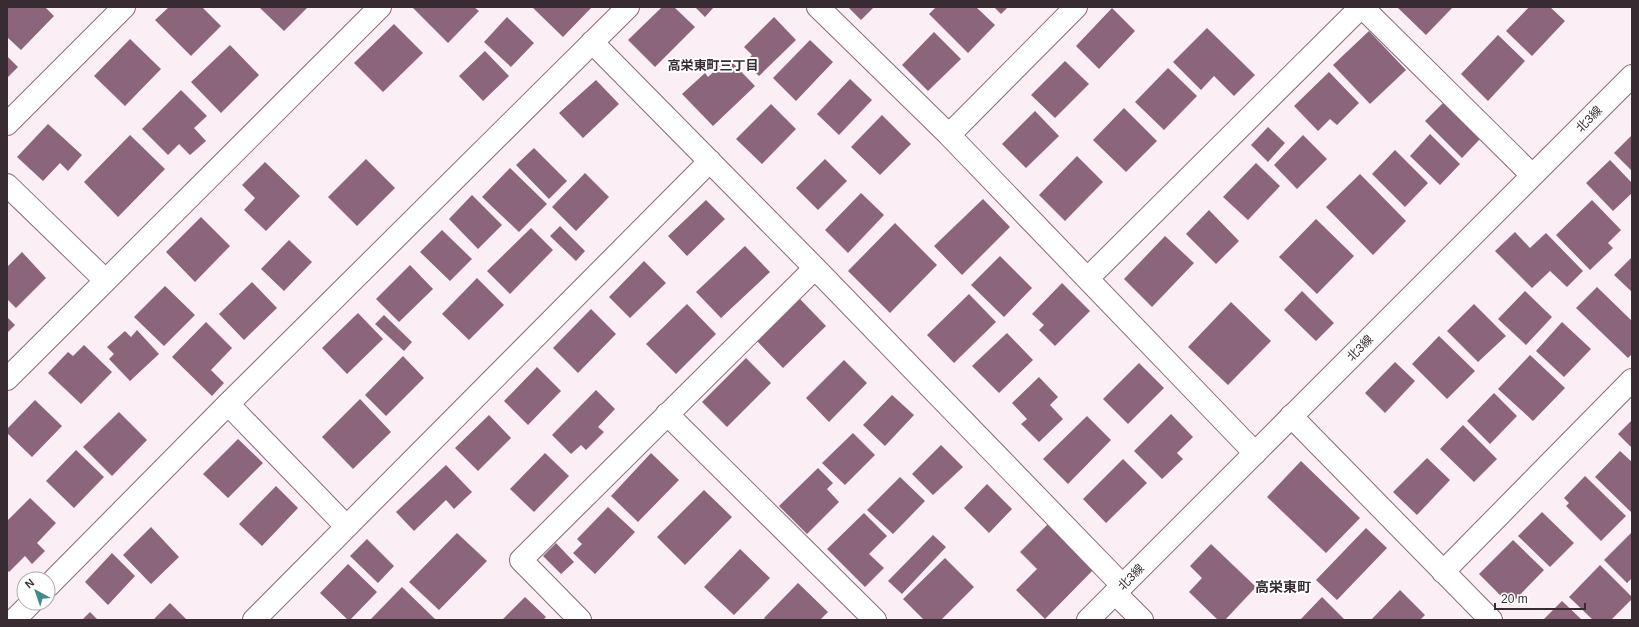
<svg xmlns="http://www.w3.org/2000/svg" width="1639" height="627" font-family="Helvetica,'Noto Sans JP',sans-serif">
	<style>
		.building { fill: #8b6579 }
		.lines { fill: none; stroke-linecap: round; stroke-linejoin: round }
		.street-casing { stroke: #896a7a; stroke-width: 24 }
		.secondary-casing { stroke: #896a7a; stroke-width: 24 }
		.street { stroke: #fff; stroke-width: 22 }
		.secondary { stroke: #fff; stroke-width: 22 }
		.labels { text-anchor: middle; stroke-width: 4; stroke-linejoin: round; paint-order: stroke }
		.street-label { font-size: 12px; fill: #392b32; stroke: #fff }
		.neighbourhood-label { font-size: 13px; font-weight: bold; fill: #392b32; stroke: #fff }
		.quarter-label { font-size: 14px; font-weight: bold; fill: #392b32; stroke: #fff }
	</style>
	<rect width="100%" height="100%" fill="#fceef5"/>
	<!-- building -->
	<path class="building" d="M7,7H45L54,16L21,50L7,37Z
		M169,7H202L221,26L191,56L155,20Z
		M261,7H308L284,31L260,8Z
		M415,7H474L479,11L448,43L413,8Z
		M532,7H592L563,37Z
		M662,7H674L695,27L655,67L628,40Z
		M695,7H714L705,17Z
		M848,7H874L861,20Z
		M936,7H976L995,25L968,53L929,14Z
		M994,7H1008L1001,14Z
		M1397,7H1453L1426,35Z
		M1529,7H1550L1565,21L1532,56L1506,31Z
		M1112,8L1135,31L1099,69L1076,46Z
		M507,17L534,43L511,67L484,42Z
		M774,17L796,40L759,76L745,62L752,55L744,47Z
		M394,24L423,53L383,92L354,63Z
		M1207,28L1255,75L1234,96L1214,76L1201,90L1173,62Z
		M1369,31L1406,70L1370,104L1333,65Z
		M934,32L961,59L928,91L902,65Z
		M1498,35L1525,61L1488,101L1461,74Z
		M130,39L161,69L125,106L94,76Z
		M810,40L833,62L796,101L773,78Z
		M230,45L259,75L221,113L191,82Z
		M485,51L509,76L483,101L459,76Z
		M7,56L18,67L7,78Z
		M728,58L755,86L713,126L682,94L705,73L708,77Z
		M1065,61L1089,84L1055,118L1031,95Z
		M1168,68L1197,96L1164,130L1135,102Z
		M1329,72L1359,103L1337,125L1330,119L1318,131L1294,106Z
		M850,79L872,100L839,135L817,114Z
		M596,80L619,104L583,138L559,113Z
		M181,90L207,116L194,128L206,141L190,155L179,144L168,155L142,129Z
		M1443,103L1480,139L1462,158L1425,121Z
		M771,104L796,129L762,164L736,139Z
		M1124,108L1157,141L1126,172L1093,140Z
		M1035,111L1059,136L1026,168L1002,144Z
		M882,115L911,144L880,175L851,147Z
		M48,124L82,155L68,171L60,163L43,181L17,157Z
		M1268,127L1285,143L1268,162L1251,145Z
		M1430,134L1460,164L1440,185L1410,156Z
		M130,135L165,169L118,217L84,182Z
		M1303,135L1327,159L1297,189L1274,165Z
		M1632,135V171L1614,153Z
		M534,148L567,181L549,199L516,165Z
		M1395,150L1428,183L1405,207L1372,174Z
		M1077,156L1103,182L1065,221L1039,195Z
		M366,159L395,188L357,226L328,197Z
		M825,159L847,181L818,210L796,188Z
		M1610,160L1632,183V193L1613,211L1586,183Z
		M265,162L300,196L266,231L244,210L255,198L242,185Z
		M1256,163L1280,186L1248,220L1223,197Z
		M510,168L547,204L519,232L482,197Z
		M585,173L609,197L576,231L552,207Z
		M1360,174L1406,221L1373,255L1326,207Z
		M861,193L884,215L848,253L825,230Z
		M472,195L502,225L478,249L449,219Z
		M983,199L1010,227L962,275L934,246Z
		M706,200L725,219L687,256L668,236Z
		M1592,200L1621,230L1608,243L1613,248L1590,270L1556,235Z
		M1209,210L1239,241L1216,264L1186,234Z
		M201,217L230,246L195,282L166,252Z
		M1316,219L1354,256L1317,294L1279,257Z
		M895,223L937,265L890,313L848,271Z
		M560,226L585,251L576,261L550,236Z
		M531,228L553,250L510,294L487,271Z
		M442,230L472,259L450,281L420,252Z
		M1515,232L1530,248L1546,233L1583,271L1567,287L1550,271L1532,288L1495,251Z
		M1165,236L1194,263L1152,307L1124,279Z
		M289,240L312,262L284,291L261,269Z
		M745,246L770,272L721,318L696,292Z
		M22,252L46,278L16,308L7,299V267Z
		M1000,256L1032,288L1004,317L971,285Z
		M1632,257V292L1614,275Z
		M644,261L666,283L630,318L609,297Z
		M410,265L433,289L399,322L376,299Z
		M477,278L504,305L469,340L442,314Z
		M252,282L277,308L244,340L219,314Z
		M1062,283L1090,311L1055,346L1039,330L1044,325L1032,314Z
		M165,286L195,315L164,346L134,317Z
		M1597,287L1632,321V354L1628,358L1576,308Z
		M1302,291L1334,323L1316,341L1284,310Z
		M1525,291L1552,317L1526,345L1498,319Z
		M969,294L996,322L954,363L927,335Z
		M800,299L826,326L783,368L757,341Z
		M1231,302L1271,341L1228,385L1188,347Z
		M687,304L716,334L676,374L646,344Z
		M1474,304L1506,336L1478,362L1447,331Z
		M591,309L616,334L578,373L553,348Z
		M358,313L383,339L347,374L322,348Z
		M384,315L412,342L404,351L375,324Z
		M7,317L15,325L7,333Z
		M206,322L232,348L211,370L224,383L212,396L172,357Z
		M1562,322L1591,349L1564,377L1536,351Z
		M137,330L159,354L130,381L109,359L114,354L107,347L125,331L131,337Z
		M1007,333L1033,360L999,393L972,366Z
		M1439,336L1475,371L1447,399L1412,364Z
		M84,345L112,372L81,404L48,373L68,352L73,356Z
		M1530,355L1565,388L1533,421L1498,389Z
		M403,356L424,378L386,416L365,395Z
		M746,358L771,383L727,427L702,402Z
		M844,360L867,383L829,422L806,398Z
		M1395,362L1415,381L1385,413L1365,393Z
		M1139,363L1164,388L1128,424L1103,399Z
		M537,367L561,391L528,425L504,401Z
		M1039,377L1058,397L1050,405L1063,419L1039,442L1021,424L1027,419L1012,403Z
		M596,390L615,409L598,427L604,432L586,450L581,445L571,454L552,435Z
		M1494,393L1517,416L1490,444L1467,421Z
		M892,395L914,415L885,446L863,425Z
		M360,399L391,432L353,469L322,437Z
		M35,400L62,426L32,457L7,433V429Z
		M119,412L147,440L112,476L83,447Z
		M1171,414L1193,437L1177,453L1183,459L1162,479L1134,451Z
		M489,415L511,438L478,471L455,448Z
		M1087,416L1111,440L1068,484L1043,459Z
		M1632,420V448L1618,434Z
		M1463,425L1497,459L1474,482L1440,449Z
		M853,433L875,455L845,485L822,463Z
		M238,439L263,463L228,498L203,474Z
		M941,445L963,467L933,495L912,474Z
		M76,450L104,477L74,508L46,481Z
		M1620,451L1632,462V513L1595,477Z
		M545,453L569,476L534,512L510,489Z
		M651,453L679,480L638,522L611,496Z
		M1427,458L1450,480L1417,515L1393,492Z
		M1123,459L1147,483L1106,523L1083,499Z
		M1301,461L1360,518L1326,553L1267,497Z
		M446,465L472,492L454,509L446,500L414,531L396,512Z
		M818,468L833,483L827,489L839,502L807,534L779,506Z
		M1585,476L1626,516L1601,541L1566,506L1569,503L1564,498Z
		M900,477L925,501L893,534L867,510Z
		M987,484L1012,509L989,533L964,508Z
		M276,486L298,508L262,546L239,524Z
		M704,490L732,517L685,565L657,537Z
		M30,498L56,523L37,543L45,551L32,564L25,556L9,572L7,570V521Z
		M608,507L635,532L595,574L573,553L582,544L577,539Z
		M1542,512L1574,543L1550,567L1518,536Z
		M864,513L887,536L869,554L884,568L865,587L827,549Z
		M1049,523L1095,568L1045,619L1016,590L1037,569L1020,552Z
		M151,527L179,557L151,584L123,555Z
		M1366,528L1387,548L1337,600L1316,580Z
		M1632,532V578L1627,583L1604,560Z
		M457,533L487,561L439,610L409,582Z
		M933,535L946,547L902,594L888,581Z
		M367,539L394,566L378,583L350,556Z
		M1513,540L1544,570L1510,605L1479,574Z
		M556,543L574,562L561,574L543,556Z
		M1211,544L1256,587L1225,620H1218L1189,592L1202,578L1190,566Z
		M740,549L770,578L734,615L704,587Z
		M112,553L135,576L108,605L85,582Z
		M945,558L974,587L941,620H924L903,599Z
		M348,564L377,592L350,620H348L320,593Z
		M1600,565L1632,597V599L1611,620H1593L1569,597Z
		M798,583L828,612L820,620H766L764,618Z
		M402,587L435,619L434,620H370Z
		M1400,590L1425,615L1420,620H1371Z
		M525,597L546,617L543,620H502Z
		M1322,597L1345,620H1302L1301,619Z
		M1562,601L1582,620H1543Z
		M170,603L187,620H153Z
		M90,612L98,620H82Z"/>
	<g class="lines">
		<defs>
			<path id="street" d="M818,7L949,135L1255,453
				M1362,7L1532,175
				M592,42L815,268L1122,585
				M7,124L124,7
				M949,135L1076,7
				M7,185L105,280
				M1088,278L1361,7
				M7,379L380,7
				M228,404L346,526
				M667,414L875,620
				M1291,416L1491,620
				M1443,572L1632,380
				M48,586L228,404L628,7
				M1115,593L1142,620
				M14,620L31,603
				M254,620L710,161
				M580,620L521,560L815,268"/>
			<path id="secondary" d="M1088,620L1632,76"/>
		</defs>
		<!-- street casing -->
		<use href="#street" class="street-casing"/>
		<!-- secondary casing -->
		<use href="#secondary" class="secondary-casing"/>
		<!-- street -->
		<use href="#street" class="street"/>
		<!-- secondary -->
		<use href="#secondary" class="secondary"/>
	</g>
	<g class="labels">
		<!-- street labels -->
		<g class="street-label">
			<text transform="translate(1589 119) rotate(-45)" y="4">北3線</text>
			<text transform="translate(1360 348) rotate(-45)" y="4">北3線</text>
			<text transform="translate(1131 577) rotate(-45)" y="4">北3線</text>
		</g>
		<!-- neighbourhood labels -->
		<g class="neighbourhood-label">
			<text x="713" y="70">高栄東町三丁目</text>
		</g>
		<!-- quarter labels -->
		<g class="quarter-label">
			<text x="1283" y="592">高栄東町</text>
		</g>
	</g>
	<!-- border -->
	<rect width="1639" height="627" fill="none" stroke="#392b32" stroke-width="16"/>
	<!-- north arrow -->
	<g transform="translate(36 591) rotate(320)"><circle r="19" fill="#ffffff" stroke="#b0aaad"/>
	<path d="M0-3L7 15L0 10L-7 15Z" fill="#418a8a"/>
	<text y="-6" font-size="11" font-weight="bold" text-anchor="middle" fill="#392b32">N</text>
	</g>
	<!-- scale -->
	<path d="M1495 603v6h90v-6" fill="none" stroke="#392b32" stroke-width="2"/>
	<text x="1501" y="603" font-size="12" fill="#392b32" stroke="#ffffff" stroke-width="3" paint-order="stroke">20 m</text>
</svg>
